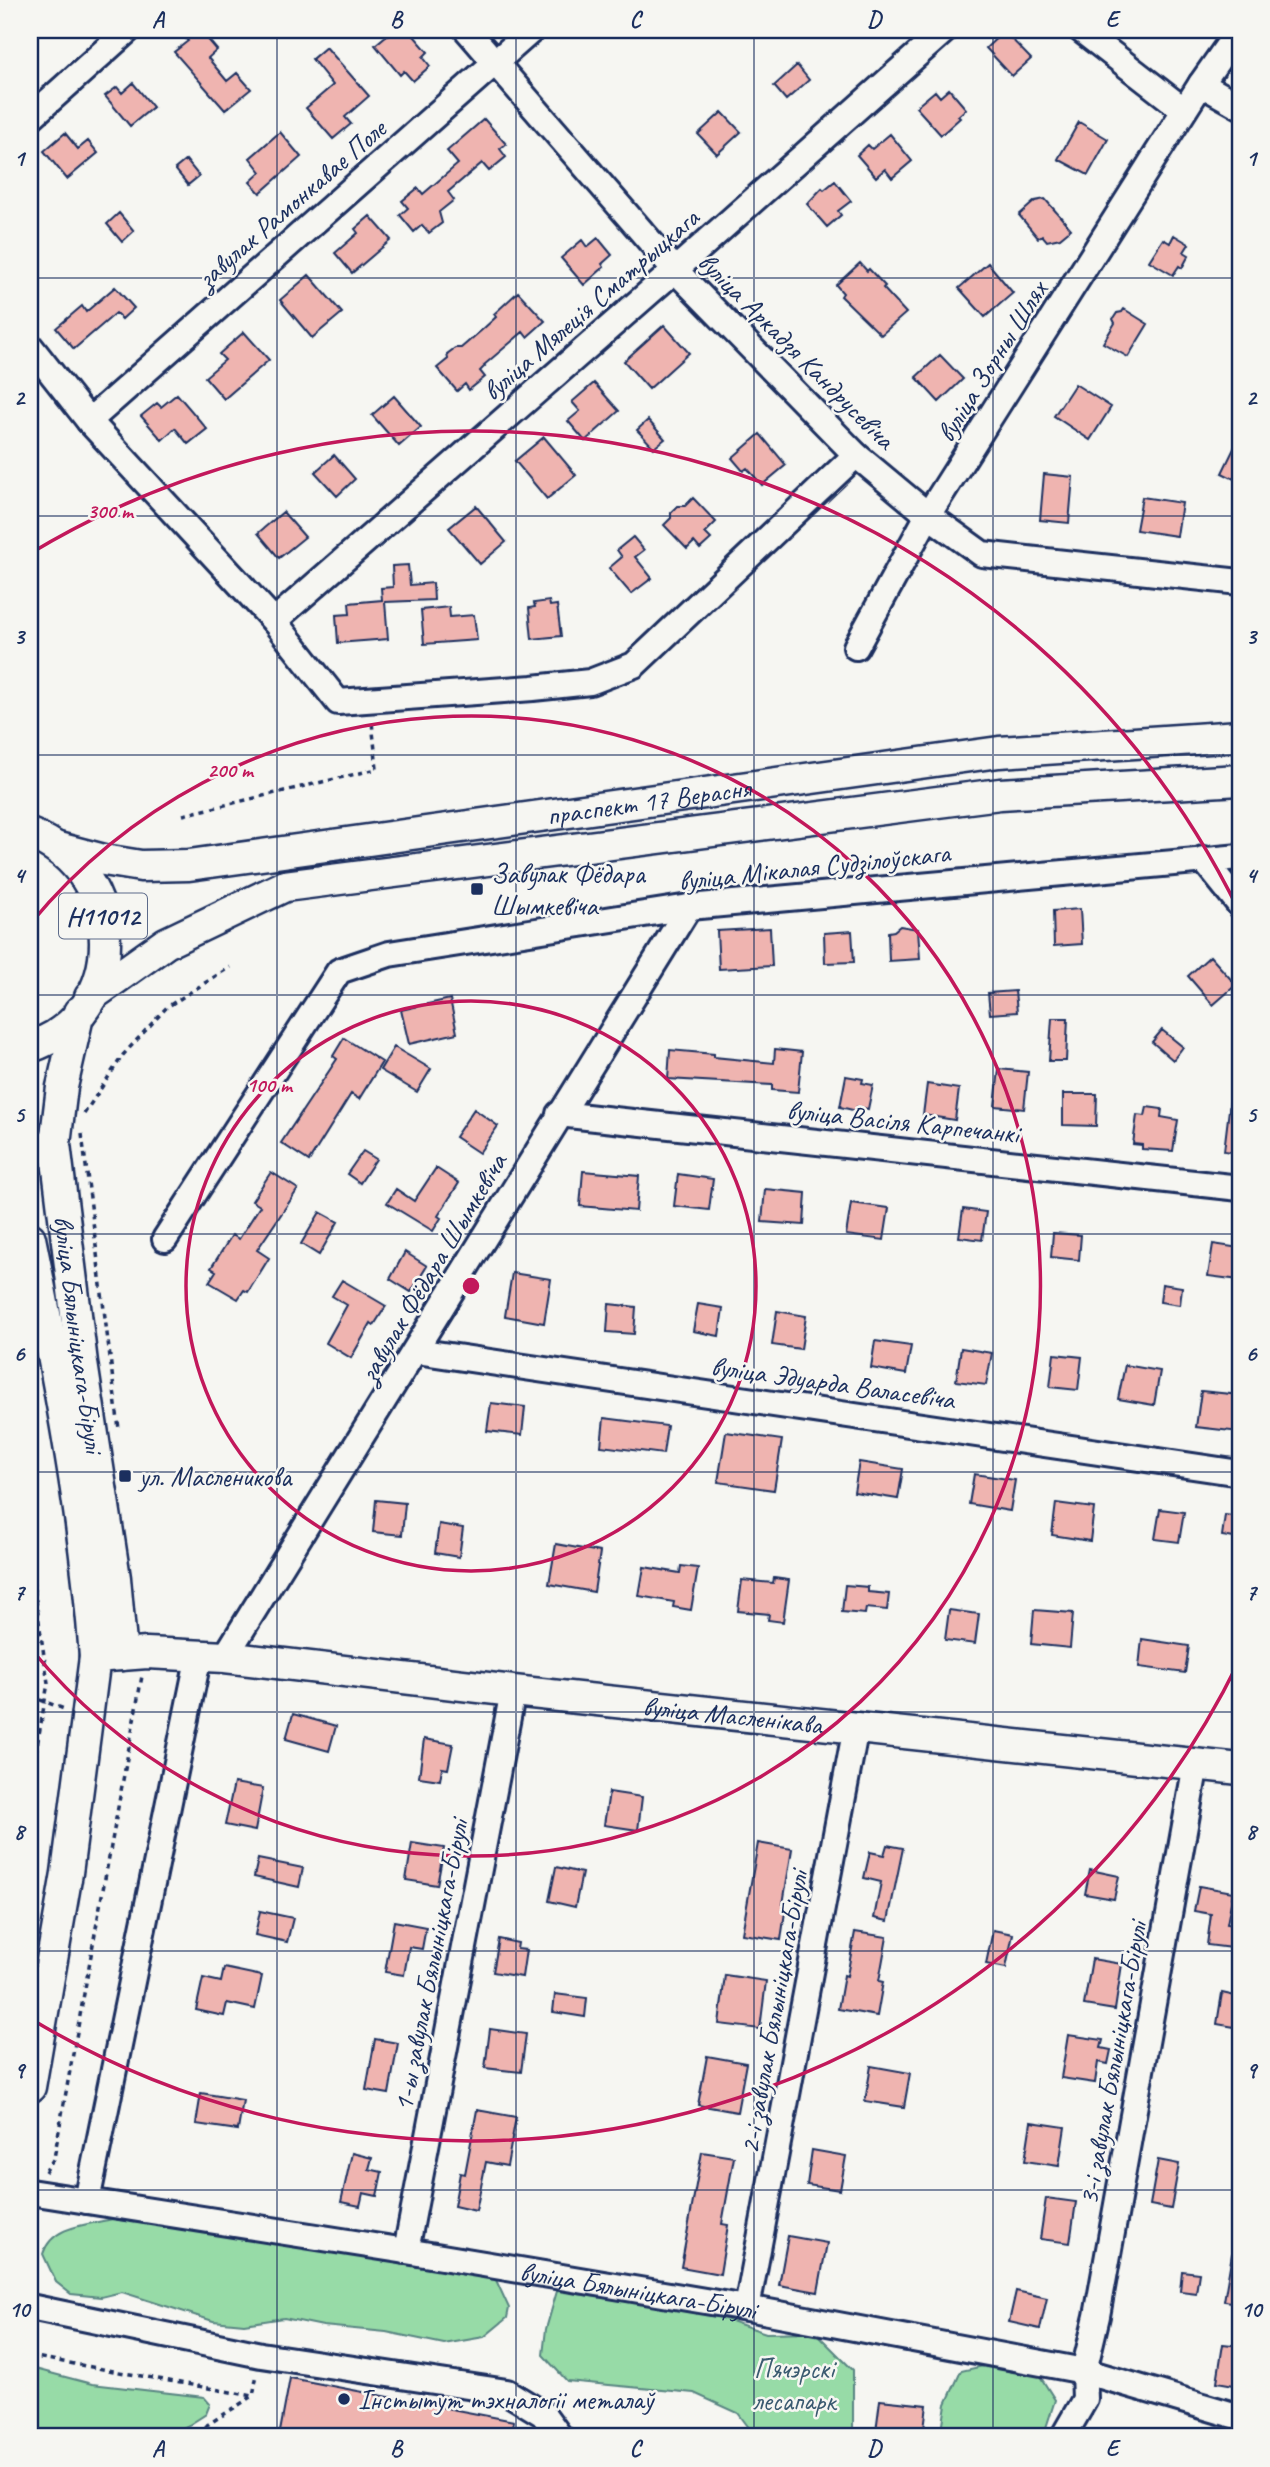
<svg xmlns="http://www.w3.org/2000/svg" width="1270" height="2467" font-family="Caveat,sans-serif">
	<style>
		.green { fill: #97dba7; stroke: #598582; stroke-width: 2 }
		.building { fill: #efb4b0; stroke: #1b2f5e; stroke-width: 2 }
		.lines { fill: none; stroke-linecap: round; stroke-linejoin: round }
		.minor-casing { stroke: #1b2f5e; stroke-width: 30 }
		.major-casing { stroke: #1b2f5e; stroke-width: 35 }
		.path { stroke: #1b2f5e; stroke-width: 3.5; stroke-dasharray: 5 5; stroke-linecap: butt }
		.minor { stroke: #f6f6f2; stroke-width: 24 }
		.major { stroke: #f6f6f2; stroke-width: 30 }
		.grid { fill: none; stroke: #1b2f5e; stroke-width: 2; stroke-opacity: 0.55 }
		.ring { fill: none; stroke: #c2185b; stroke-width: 3.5 }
		.poi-dot { fill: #1b2f5e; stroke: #f6f6f2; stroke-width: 2.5 }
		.labels { text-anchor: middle; stroke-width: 5; stroke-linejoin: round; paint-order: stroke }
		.shield { fill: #f6f6f2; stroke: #5d6b8a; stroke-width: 2 }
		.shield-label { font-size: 26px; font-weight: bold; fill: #1b2f5e }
		.street-label { font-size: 28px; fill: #1b2f5e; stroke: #f6f6f2 }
		.poi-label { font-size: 28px; fill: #1b2f5e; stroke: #f6f6f2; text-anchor: start }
		.park-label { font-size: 28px; fill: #3a5a70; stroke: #f6f6f2 }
		.centre { fill: #c2185b; stroke: #f6f6f2; stroke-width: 3.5 }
		.ring-label { font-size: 21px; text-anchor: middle; font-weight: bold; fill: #c2185b; stroke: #f6f6f2; stroke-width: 5; stroke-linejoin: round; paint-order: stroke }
		.neatline { fill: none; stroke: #1b2f5e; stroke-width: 2.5 }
		.grid-label { font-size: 23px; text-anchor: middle; font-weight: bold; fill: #1b2f5e }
	</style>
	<rect width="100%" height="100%" fill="#f6f6f2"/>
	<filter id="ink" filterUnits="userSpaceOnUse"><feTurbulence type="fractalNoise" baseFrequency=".0143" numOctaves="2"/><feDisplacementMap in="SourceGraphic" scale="14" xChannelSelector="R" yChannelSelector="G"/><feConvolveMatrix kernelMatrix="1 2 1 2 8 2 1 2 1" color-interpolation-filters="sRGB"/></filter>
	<g filter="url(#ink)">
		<!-- green -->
		<path class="green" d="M113,2219L487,2274L496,2280L509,2308L507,2318L484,2337L444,2344L386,2332L323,2326L284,2318L244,2324L213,2321L122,2292L101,2297L71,2294L56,2282L43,2254C52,2225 87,2225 113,2219Z
			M557,2291L707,2313L766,2333L815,2332L853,2370V2437H756L738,2413L694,2393L567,2381L543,2355L546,2329Z
			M992,2364L1038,2373L1055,2400L1043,2437H938L942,2430L946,2404L961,2371Z
			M35,2369L92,2384L204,2397L210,2404L206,2414L189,2425L164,2437H30V2370Z"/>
		<!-- building -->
		<path class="building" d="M178,30H200L217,50L208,58L227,81L237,73L251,89L225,110L174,52L188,41Z
			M393,30H409L428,52L423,57L430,66L413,81L404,71L400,75L375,45Z
			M1004,31L1031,59L1012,76L986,48Z
			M326,47L369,96L345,117L351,124L333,139L306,108L333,85L312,59Z
			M797,65L809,80L786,100L774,86Z
			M133,83L153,107L130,126L105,96L117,87L122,93Z
			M949,89L966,109L958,116L960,118L941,135L916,107L935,91L940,97Z
			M722,112L741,132L717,154L698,134Z
			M484,119L506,144L500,149L506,157L489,171L482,163L448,192L454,200L439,212L442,223L429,233L422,225L414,232L400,215L408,208L402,201L418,188L423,194L458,164L447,151Z
			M1079,122L1108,139L1088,175L1058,159Z
			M280,132L301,157L260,193L250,182L261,172L250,158Z
			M65,133L78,149L88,141L98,153L67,179L44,151Z
			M890,134L912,161L892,178L885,169L876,177L857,155L868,145L872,149Z
			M186,160L199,176L188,185L175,169Z
			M835,181L851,201L838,211L841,215L827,227L807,204L822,188L824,190Z
			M1045,199L1071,229L1060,238L1047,241L1042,235L1038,238L1019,215L1035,201Z
			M119,213L134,231L122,242L107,224Z
			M370,216L391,240L352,273L335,253L358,233L355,229Z
			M1174,235L1189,244L1184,252L1189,255L1182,268L1179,266L1173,275L1149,261L1163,239L1170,243Z
			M598,238L612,255L602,264L604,267L584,285L561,258L582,240L587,247Z
			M860,263L867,271L869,269L885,286L883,288L906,313L881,335L841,296L843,293L836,285Z
			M988,263L1013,293L985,317L959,288Z
			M309,275L342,313L312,338L280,300Z
			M115,287L134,308L122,319L116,313L74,349L56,328L82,306L86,312Z
			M518,292L545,321L527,337L523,332L484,365L485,366L480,371L485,377L469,390L465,384L457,391L437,368L448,359L447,354L455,348H461L483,329L496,317L494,314Z
			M1124,309L1148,324L1128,357L1103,343L1115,323L1113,319L1117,313L1122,312Z
			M664,325L689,353L649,389L624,361Z
			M244,332L269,360L224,399L205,377L225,360L219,354Z
			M940,355L963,379L939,402L916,377Z
			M594,383L619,411L585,441L568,421L580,411L572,402Z
			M1075,384L1111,407L1090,440L1054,416Z
			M177,394L207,429L188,444L175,428L162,440L141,416L157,403L161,407Z
			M394,396L421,427L399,446L372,415Z
			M648,420L665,439L654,448L637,430Z
			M760,434L786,465L762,485L747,468L743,471L732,458Z
			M1240,436V482L1222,473Z
			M544,437L576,475L547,499L515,461Z
			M334,455L355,479L337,496L315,472Z
			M1044,474L1073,477L1069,523L1040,520Z
			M1142,497L1182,503L1177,536L1136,530Z
			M693,498L716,522L705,533L711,539L700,549L694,542L687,549L664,525L671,518V513L678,506H685Z
			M476,506L506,542L480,564L449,528Z
			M283,512L305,537L279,558L258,533Z
			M633,537L644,550L635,557L652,578L631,594L609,568L622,557L617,550Z
			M408,565L410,585L433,583L434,600L385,602L388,639L338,643L336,615L350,614L349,603L382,600L381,588L393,587L392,566Z
			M549,601L550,606L557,605L561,636L532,639L529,608L535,607L534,603Z
			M449,607L450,617L474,615L477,640L424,644L421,610Z
			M1080,909L1082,944L1054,946L1053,911Z
			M900,926L918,929L920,959L889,961L888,932L894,931Z
			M770,928L772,966L719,969L717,931Z
			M852,931L854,962L825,963L824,933Z
			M1210,956L1236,985L1213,1005L1188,976Z
			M1015,991L1017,1012L990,1014L988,993Z
			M450,999L457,1033L409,1044L401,1010Z
			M1052,1018H1068L1066,1061H1049Z
			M1162,1030L1183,1047L1173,1060L1152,1042Z
			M344,1038L382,1062L359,1099L351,1094L309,1161L281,1143L337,1059L333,1056Z
			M394,1047L431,1069L417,1092L380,1070Z
			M775,1049L802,1052L798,1092L772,1090V1085L668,1079L670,1050L714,1054V1057L774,1063Z
			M999,1069L1028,1072L1024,1109L995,1106Z
			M846,1076L863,1079L862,1083L873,1085L868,1109L857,1107V1111L840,1107Z
			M927,1084L959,1089L955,1120L923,1115Z
			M1063,1094H1097L1096,1126L1063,1125Z
			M1230,1101L1240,1102V1153L1224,1151Z
			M1147,1107L1162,1109L1161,1117L1178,1120L1173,1151L1142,1149V1145L1133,1144L1137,1115L1145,1116Z
			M474,1109L498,1126L479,1153L455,1137Z
			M363,1151L376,1159L360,1183L347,1174Z
			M436,1168L459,1183L438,1216L441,1218L433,1231L387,1203L396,1189L414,1201Z
			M583,1171L639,1176L636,1211L580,1206Z
			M271,1172L298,1189L257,1250L269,1258L248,1292L244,1290L238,1299L209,1282L216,1271L211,1268L232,1235L239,1239L260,1206L252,1201Z
			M678,1174L713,1179L709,1210L674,1206Z
			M765,1189L806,1193L804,1225L762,1222Z
			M851,1203L889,1208L884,1240L846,1235Z
			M963,1209L986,1212L982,1240L959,1237Z
			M320,1212L338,1222L319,1255L301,1244Z
			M1053,1233L1081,1235L1079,1260L1051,1257Z
			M1213,1244L1240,1248V1280L1208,1276Z
			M405,1252L427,1266L411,1292L390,1279Z
			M512,1273L551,1279L544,1323L505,1316Z
			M342,1280L386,1306L374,1325L371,1323L351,1358L326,1343L347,1305L332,1296Z
			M1162,1284L1182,1287L1180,1305L1160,1302Z
			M609,1304L636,1307L634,1334L607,1332Z
			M698,1304L723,1308L719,1336L693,1331Z
			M777,1311L806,1316L801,1349L772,1345Z
			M875,1341L911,1346L906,1374L871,1368Z
			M961,1348L992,1353L986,1385L956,1381Z
			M1054,1354L1082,1357L1078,1390L1050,1387Z
			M1125,1365L1160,1371L1154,1405L1118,1399Z
			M1201,1391L1240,1395V1432L1196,1427Z
			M491,1403L525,1407L522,1435L487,1431Z
			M604,1418L667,1426L663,1454L601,1446Z
			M726,1432L782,1440L774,1490L718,1482Z
			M859,1462L903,1469L898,1499L854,1492Z
			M974,1474L1015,1480L1010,1511L969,1504Z
			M376,1500L405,1503L402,1535L373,1532Z
			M1056,1503L1094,1508L1090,1541L1052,1535Z
			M1160,1509L1184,1512L1179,1542L1155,1539Z
			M1225,1515L1240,1517V1539L1222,1536Z
			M439,1524L463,1528L459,1557L435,1553Z
			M556,1544L600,1552L594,1592L549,1584Z
			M681,1566L698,1568L691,1610L673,1607L674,1602L639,1596L644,1567L680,1573Z
			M774,1578L789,1580L783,1622L768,1620L769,1614L738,1611L742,1580L773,1583Z
			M845,1585L868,1587V1592L889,1594L887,1610L866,1608L865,1614L842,1612Z
			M949,1610L979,1614L975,1644L945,1640Z
			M1034,1610L1073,1613L1070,1648L1031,1644Z
			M1142,1639L1189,1646L1185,1673L1139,1667Z
			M293,1714L336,1726L329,1751L286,1739Z
			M424,1739L453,1744L448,1769L442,1768L440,1780L419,1777Z
			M234,1783L263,1788L255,1831L225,1825Z
			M609,1792L642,1797L638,1830L604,1825Z
			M412,1843L444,1848L437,1885L406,1880Z
			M758,1843L792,1849L783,1904L786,1905L781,1940L742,1934Z
			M887,1845L903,1848L888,1921L874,1918L881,1882L864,1878L870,1852L884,1855Z
			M258,1859L303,1868L299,1887L254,1877Z
			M556,1867L582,1873L575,1907L549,1901Z
			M1090,1870L1119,1876L1114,1899L1085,1894Z
			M1199,1886L1233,1892L1227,1924L1240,1926V1949L1207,1945L1211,1914L1194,1911Z
			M260,1911L293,1918L287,1942L255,1935Z
			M394,1921L426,1927L422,1949L409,1947L404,1975L385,1972Z
			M993,1930L1013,1934L1006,1968L986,1964Z
			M855,1932L887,1937L879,1981L883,1982L877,2016L838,2009L844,1975L847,1976Z
			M499,1939L518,1943L517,1949L526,1950L522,1977L493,1972Z
			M1092,1959L1122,1964L1115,2010L1084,2005Z
			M224,1968L262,1976L255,2009L227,2003L224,2016L196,2010L203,1978L221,1982Z
			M725,1975L766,1981L760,2029L719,2024Z
			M1222,1993L1240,1997V2028L1217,2024Z
			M555,1994L587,1998L585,2017L553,2012Z
			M490,2029L526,2034L521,2072L485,2068Z
			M1068,2035L1103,2040L1101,2048L1111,2050L1108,2064L1098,2062L1095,2083L1061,2078Z
			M375,2039L398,2043L389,2094L366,2090Z
			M707,2056L746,2063L737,2112L698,2105Z
			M871,2066L910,2073L904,2107L865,2101Z
			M201,2093L243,2100L238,2130L196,2124Z
			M477,2110L516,2117L507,2166L486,2162L476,2211L454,2206L460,2173L465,2174Z
			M1031,2122L1065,2127L1059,2166L1025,2161Z
			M812,2150L846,2156L840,2190L807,2185Z
			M702,2152L734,2157L722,2224L728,2225L720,2274L681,2267Z
			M352,2153L372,2158L369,2169L382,2172L377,2196L363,2193L360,2206L341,2202Z
			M1158,2160L1179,2164L1171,2209L1150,2205Z
			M1046,2198L1076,2202L1070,2243L1040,2239Z
			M788,2236L827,2243L818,2292L779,2285Z
			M1232,2254L1240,2255V2303L1224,2301Z
			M1182,2271L1199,2273L1196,2293L1180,2291Z
			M1016,2291L1047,2298L1040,2329L1009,2322Z
			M1223,2344L1240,2346V2386L1217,2382Z
			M290,2378L514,2421L511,2437H338L307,2431L306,2437H279Z
			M880,2400L927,2405L923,2436L876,2431Z"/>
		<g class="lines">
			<defs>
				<g id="minor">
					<path d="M467,30L675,270L856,455L928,515L982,554L1240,582"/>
					<path d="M1081,30L1184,110"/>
					<path d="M1201,84L1240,106"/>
					<path d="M30,118L128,30"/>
					<path d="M30,346L89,421L274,621L338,702L533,688L590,682L634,665L856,455"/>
					<path d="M89,421L532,30"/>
					<path d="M274,621L675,270L945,30"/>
					<path d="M856,647L928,515L1201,84L1239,30"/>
					<path d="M1203,859L1240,905"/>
					<path d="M559,1114L1240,1188"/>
					<path d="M165,1239L339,971L389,954L689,907L1240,857"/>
					<path d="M416,1351L1240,1473"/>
					<path d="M225,1657C381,1408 533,1156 689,907"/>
					<path id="s1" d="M30,2192L406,2251L747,2308L1084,2371L1240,2417"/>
					<path d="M87,2201L199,1655"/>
					<path d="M406,2251L513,1691"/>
					<path d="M30,2307L261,2355L507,2392L543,2414L560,2437"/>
					<path d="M747,2308L856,1727"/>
					<path d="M1063,2437L1085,2399L1084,2371L1097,2316L1196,1764"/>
				</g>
				<g id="major">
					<path d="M30,834C129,872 131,1014 30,1047"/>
					<path id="s2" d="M58,848L104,860L141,866L189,865L999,752L1240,736"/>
					<path d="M90,997L166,943L285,886L1000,794L1240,780"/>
					<path id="s3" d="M79,1012L62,1087L55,1144L82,1363L115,1578L122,1655"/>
					<path d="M30,1238C58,1377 85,1516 95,1657"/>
					<path id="s4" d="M30,2087L67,1873L95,1657L147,1653L225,1657L513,1691L1240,1769"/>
				</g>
			</defs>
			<!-- minor casing -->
			<use href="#minor" class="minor-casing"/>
			<!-- major casing -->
			<use href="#major" class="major-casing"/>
			<!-- path -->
			<path class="path" d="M183,815L377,769L372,722
				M84,1114L123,1055L167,1007L230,967
				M82,1134L119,1429
				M30,1560L48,1683L30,1786
				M30,1696L64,1709
				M45,2172L54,2158L142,1676
				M30,2356L253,2396
				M188,2437L253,2396L257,2374"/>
			<!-- minor -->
			<use href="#minor" class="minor"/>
			<!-- major -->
			<use href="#major" class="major"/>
		</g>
	</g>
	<!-- grid -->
	<path class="grid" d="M277,30V2437M516,30V2437M754,30V2437M993,30V2437M30,278H1240M30,516H1240M30,755H1240M30,995H1240M30,1234H1240M30,1472H1240M30,1712H1240M30,1951H1240M30,2190H1240"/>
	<!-- distance rings -->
	<g class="ring">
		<circle cx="471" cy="1286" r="285"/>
		<path d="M31 923A570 570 0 1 1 31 1649"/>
		<path d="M1239 1661A855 855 0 0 1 31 2019M31 553A855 855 0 0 1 1239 911"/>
	</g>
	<!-- markers -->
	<g class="poi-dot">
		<rect x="470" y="882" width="14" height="14" rx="3.5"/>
		<rect x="118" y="1469" width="14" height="14" rx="3.5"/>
		<circle cx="344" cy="2399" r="7"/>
	</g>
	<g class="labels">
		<!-- shield labels -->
		<rect class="shield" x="59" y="893.5" width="88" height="45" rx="5"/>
		<g class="shield-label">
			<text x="103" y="925">Н11012</text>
		</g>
		<!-- street labels -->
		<g class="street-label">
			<text transform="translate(291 203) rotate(-41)" y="10">завулак Рамонкавае Поле</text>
			<text transform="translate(590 304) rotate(-41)" y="10">вуліца Мялеція Сматрыцкага</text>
			<text transform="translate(797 350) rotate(45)" y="10">вуліца Аркадзя Кандрусевіча</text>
			<text transform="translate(991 361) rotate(-58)" y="10">вуліца Зорны Шлях</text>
			<text dy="10" stroke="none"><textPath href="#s2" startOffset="597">праспект 17 Верасня</textPath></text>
			<text transform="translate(814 866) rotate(-6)" y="10">вуліца Мікалая Судзілоўскага</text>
			<text transform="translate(903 1121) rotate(6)" y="10">вуліца Васіля Карпечанкі</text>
			<text transform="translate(432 1267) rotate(-59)" y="10">завулак Фёдара Шымкевіча</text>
			<text dy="10" stroke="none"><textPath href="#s3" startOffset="326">вуліца Бялыніцкага-Бірулі</textPath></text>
			<text transform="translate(833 1382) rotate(8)" y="10">вуліца Эдуарда Валасевіча</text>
			<text dy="10" stroke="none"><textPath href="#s4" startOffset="1076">вуліца Масленікава</textPath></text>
			<text transform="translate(430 1965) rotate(-79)" y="10">1-ы завулак Бялыніцкага-Бірулі</text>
			<text transform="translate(773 2012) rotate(-80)" y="10">2-і завулак Бялыніцкага-Бірулі</text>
			<text transform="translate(1112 2063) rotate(-80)" y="10">3-і завулак Бялыніцкага-Бірулі</text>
			<text dy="10" stroke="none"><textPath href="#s1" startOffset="616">вуліца Бялыніцкага-Бірулі</textPath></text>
		</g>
		<!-- poi labels -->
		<g class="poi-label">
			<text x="491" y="883">Завулак Фёдара<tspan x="491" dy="32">Шымкевіча</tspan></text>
			<text x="139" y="1486">ул. Масленикова</text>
			<text x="358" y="2409">Інстытут тэхналогіі металаў</text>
		</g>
		<!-- park labels -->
		<g class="park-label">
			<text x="794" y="2378">Пячэрскі<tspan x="794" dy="32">лесапарк</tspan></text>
		</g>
	</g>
	<circle cx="471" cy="1286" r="10" class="centre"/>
	<g class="ring-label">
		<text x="110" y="518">300 m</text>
		<text x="230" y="777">200 m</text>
		<text x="269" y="1092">100 m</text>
	</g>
	<!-- margin -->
	<rect width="1270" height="2467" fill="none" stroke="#f6f6f2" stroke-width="77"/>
	<rect x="38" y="38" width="1194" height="2390" class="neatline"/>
	<g class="grid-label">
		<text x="158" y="27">A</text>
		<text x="396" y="27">B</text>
		<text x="635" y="27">C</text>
		<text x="874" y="27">D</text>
		<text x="1112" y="27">E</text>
		<text x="19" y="166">1</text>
		<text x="1251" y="166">1</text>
		<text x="19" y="405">2</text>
		<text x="1251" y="405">2</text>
		<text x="19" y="644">3</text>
		<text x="1251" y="644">3</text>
		<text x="19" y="883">4</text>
		<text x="1251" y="883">4</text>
		<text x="19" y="1122">5</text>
		<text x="1251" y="1122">5</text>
		<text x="19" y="1361">6</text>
		<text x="1251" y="1361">6</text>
		<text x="19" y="1600">7</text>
		<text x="1251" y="1600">7</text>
		<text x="19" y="1839">8</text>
		<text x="1251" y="1839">8</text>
		<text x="19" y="2078">9</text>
		<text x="1251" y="2078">9</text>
		<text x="19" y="2317">10</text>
		<text x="1251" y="2317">10</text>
		<text x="158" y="2456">A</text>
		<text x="396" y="2456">B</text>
		<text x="635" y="2456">C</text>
		<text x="874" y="2456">D</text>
		<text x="1112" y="2456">E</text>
	</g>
</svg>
